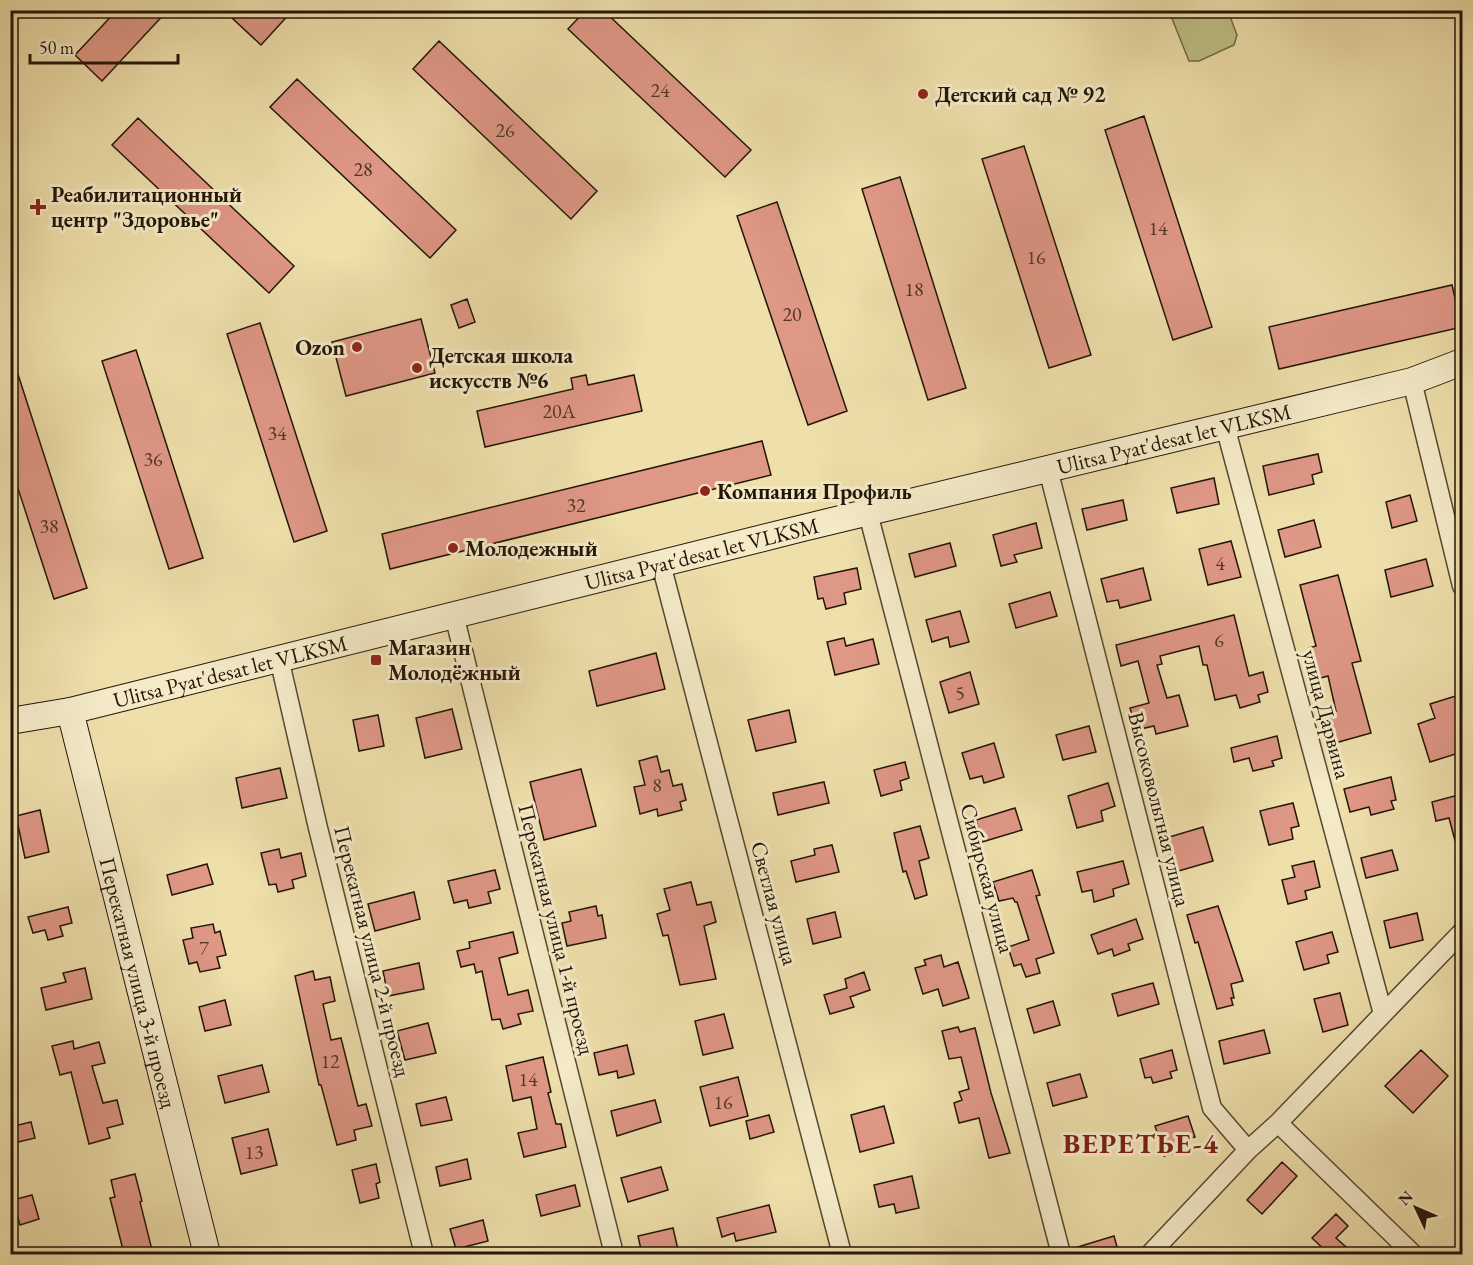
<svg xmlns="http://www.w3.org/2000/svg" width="1473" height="1265" font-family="'EB Garamond',serif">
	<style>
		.green { fill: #bec086; stroke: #706b46; stroke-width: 1.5 }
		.building { fill: #df9786; stroke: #231607; stroke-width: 1.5 }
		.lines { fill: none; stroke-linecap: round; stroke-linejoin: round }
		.street-casing { stroke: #564830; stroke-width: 21 }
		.secondary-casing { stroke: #231607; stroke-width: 28 }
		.street { stroke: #f4eac8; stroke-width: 18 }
		.secondary { stroke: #f4eac8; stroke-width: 26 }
		.poi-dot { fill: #8f2418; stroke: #f4eac8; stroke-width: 2 }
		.labels { text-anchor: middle; stroke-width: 6; stroke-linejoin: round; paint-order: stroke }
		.number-label { font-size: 20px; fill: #523627 }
		.poi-label { font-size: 22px; font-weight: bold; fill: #231607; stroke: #f4eac8; text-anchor: start }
		.street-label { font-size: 22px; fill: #231607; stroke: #f4eac8 }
		.district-label { font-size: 28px; font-weight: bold; letter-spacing: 1.5px; fill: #7a1f14; stroke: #f4eac8 }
	</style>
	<rect width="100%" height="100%" fill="#eedfab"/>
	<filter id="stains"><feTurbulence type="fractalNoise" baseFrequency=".00333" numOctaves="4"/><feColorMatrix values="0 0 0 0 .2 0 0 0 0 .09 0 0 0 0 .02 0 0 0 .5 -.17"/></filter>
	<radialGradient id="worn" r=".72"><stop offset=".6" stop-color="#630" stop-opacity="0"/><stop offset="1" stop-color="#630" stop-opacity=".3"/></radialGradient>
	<!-- green -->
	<path class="green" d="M1169,11H1228L1237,35L1234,45L1199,61H1189Z"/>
	<!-- building -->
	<path class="building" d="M117,10H168L102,81L75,55Z
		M241,10H293L261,45L233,19Z
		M586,10H603L751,150L725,177L568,29Z
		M439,41L597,191L571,219L413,69Z
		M297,79L456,230L430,258L270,107Z
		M1144,116L1212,327L1173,340L1105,130Z
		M138,118L294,266L269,293L112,145Z
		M1024,146L1091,355L1049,368L982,159Z
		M900,177L966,388L928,400L862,189Z
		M777,202L847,411L808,425L737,216Z
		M1452,285L1462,327L1279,369L1269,327Z
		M467,299L475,322L459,328L451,305Z
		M421,319L435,373L346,396L332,342Z
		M260,323L327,531L294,542L227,334Z
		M136,350L203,558L169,569L102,361Z
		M10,362H14L87,588L54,599L10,464Z
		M586,375L588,385L634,375L642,411L485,447L477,411L573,389L571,378Z
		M762,441L771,475L390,569L382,534Z
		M1318,454L1322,472L1312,475L1314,484L1269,495L1263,466Z
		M1214,478L1219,504L1177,513L1171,488Z
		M1410,495L1417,521L1392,528L1386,502Z
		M1123,500L1127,520L1087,530L1082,509Z
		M1314,520L1321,547L1285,557L1278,530Z
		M1036,523L1042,548L1014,555L1017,562L1001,566L993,535Z
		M1231,541L1241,577L1208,585L1199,549Z
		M950,543L956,566L915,577L909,554Z
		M1426,559L1433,586L1391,597L1385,570Z
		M857,568L861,589L844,593L846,604L826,609L823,598L818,599L814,577Z
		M1143,568L1151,600L1120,608L1118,600L1107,602L1101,579Z
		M1338,575L1361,661L1352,663L1371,733L1335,743L1327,714L1336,711L1328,676L1317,679L1309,648L1316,646L1300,585Z
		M1050,592L1057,616L1016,628L1009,604Z
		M960,611L969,642L950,647L948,637L932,642L926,620Z
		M1234,615L1249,676L1263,672L1268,692L1258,695L1260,702L1240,708L1236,695L1215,700L1207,665H1203L1199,646L1160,656L1162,664L1157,665L1167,698L1179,695L1188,726L1156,734L1154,726L1136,730L1130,708L1149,703L1138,661L1121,666L1116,645Z
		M844,638L846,646L873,639L879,664L835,675L827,642Z
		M656,653L665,689L597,706L589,671Z
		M970,672L979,704L949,713L940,682Z
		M1462,694V752L1430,762L1418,724L1435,718L1430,704Z
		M452,709L462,749L425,758L416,718Z
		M789,710L796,742L756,751L748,720Z
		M378,715L384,746L359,751L353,720Z
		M1089,726L1096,752L1063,760L1056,735Z
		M1277,736L1282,758L1272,761L1274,766L1253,771L1249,758L1234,762L1231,748Z
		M994,743L1004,777L984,783L982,776L970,779L962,753Z
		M657,756L661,772L669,770L673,786L682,784L686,800L680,802L682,810L658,816L657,809L640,814L634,787L645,785L639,761Z
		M905,762L909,778L900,781L902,790L881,796L874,770Z
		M280,768L287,798L242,808L236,778Z
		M581,769L596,826L544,840L530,782Z
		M1391,777L1396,800L1391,801L1394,809L1371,815L1369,807L1350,812L1344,789Z
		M824,782L829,803L778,815L773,793Z
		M1108,783L1115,806L1101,811L1103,821L1077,828L1068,796Z
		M1462,794V848H1457L1449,818L1436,821L1432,802Z
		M1293,803L1299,826L1291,828L1293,839L1269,845L1260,811Z
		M1015,808L1022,830L982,842L976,820Z
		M40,810L49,852L25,858L16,816Z
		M920,826L929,858L919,861L927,895L915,899L906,871L903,872L894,833Z
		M1203,827L1213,861L1175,872L1166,838Z
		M832,845L839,872L796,882L791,861L815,855L814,849Z
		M279,849L281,858L301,853L306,876L292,880L294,888L278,892L276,884L269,885L261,853Z
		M1392,850L1398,870L1366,878L1361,858Z
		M1123,861L1129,884L1113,889L1114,896L1094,902L1092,890L1082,892L1077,872Z
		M1314,861L1320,887L1305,891L1307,899L1288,904L1282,880L1295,877L1292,866Z
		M207,864L213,884L172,895L167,875Z
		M495,870L500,889L488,892L491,903L469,908L467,900L454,903L448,881Z
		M1032,870L1040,895L1036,896L1054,953L1036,959L1040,973L1026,977L1021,964L1014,966L1008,947L1029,940L1017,902H1015L1013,898L999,901L993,882Z
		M691,882L697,905L711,902L716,922L704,926L716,979L680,985L668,935L663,936L657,914L670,910L664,889Z
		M414,892L420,919L375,931L368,904Z
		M596,906L598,916L602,915L606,938L567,946L562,923L571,921L569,912Z
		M1218,906L1243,981L1231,984L1234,998H1231L1233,1005L1217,1009L1198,942L1195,943L1187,915Z
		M68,907L72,923L60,926L63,936L48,940L45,930L33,933L28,917Z
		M835,912L841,937L813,944L807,919Z
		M1417,913L1423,940L1390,948L1384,921Z
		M1136,919L1143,939L1128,944L1130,950L1114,956L1112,949L1098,954L1091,935Z
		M213,924L215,933L220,931L226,955L217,957L220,968L200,972L197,962L189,964L183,940L193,938L191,928Z
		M513,932L518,953L499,958L508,995L528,990L533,1011L518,1014L521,1024L503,1029L500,1019L492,1020L482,971L476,973L474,964L461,967L457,951L470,948L469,942Z
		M1332,932L1338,952L1327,955L1329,963L1304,970L1296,942Z
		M941,955L944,967L958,962L969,998L943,1006L938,989L923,994L915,968L926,965L924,960Z
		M419,963L424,989L388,996L383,971Z
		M85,968L92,999L46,1010L41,988L66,982L63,973Z
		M313,971L315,980L330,977L335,1001L323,1004L331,1040L341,1038L358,1106L366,1104L372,1126L354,1130L356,1140L337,1145L321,1085H319L295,976Z
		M864,972L870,990L850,997L854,1007L830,1014L824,995L847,988L845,979Z
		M1153,983L1159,1004L1118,1016L1112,994Z
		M1340,993L1348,1025L1323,1032L1314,999Z
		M225,1000L231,1025L205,1031L199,1007Z
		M1053,1001L1060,1025L1034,1033L1027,1009Z
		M724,1014L733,1048L703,1055L695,1021Z
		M428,1023L436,1053L405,1060L397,1031Z
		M958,1027L960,1032L975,1028L991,1093L1010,1153L989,1158L979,1118L959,1123L954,1103L962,1100L959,1092L969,1089L961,1057L949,1059L942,1031Z
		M1264,1030L1270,1053L1224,1064L1219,1041Z
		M73,1041L74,1049L99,1042L105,1063L92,1066L103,1103L117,1100L123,1124L107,1128L110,1138L89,1144L71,1072L60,1075L52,1046Z
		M627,1045L634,1074L618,1078L617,1071L599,1075L594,1053Z
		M1172,1050L1177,1070L1170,1072L1172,1078L1153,1083L1151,1077L1145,1078L1140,1059Z
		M1421,1050L1448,1076L1413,1113L1385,1086Z
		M543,1057L551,1092L548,1093L556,1124H561L566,1147L524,1157L518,1133L537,1129L531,1097L513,1101L506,1066Z
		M262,1065L269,1092L225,1103L218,1076Z
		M1080,1074L1087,1097L1053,1106L1047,1083Z
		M738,1077L748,1116L710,1126L700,1087Z
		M446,1097L452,1120L421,1126L416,1104Z
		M655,1100L661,1122L617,1136L611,1111Z
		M884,1106L894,1143L860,1152L851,1115Z
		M769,1115L774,1132L750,1139L746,1121Z
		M1188,1116L1195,1137L1182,1141L1185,1150L1164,1156L1155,1126Z
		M31,1122L35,1138L10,1144V1127Z
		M268,1129L277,1165L241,1174L232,1138Z
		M467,1159L471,1179L440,1186L436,1167Z
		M1282,1162L1297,1176L1262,1214L1247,1200Z
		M376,1164L380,1182L376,1184L379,1198L360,1203L352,1170Z
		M661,1167L668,1190L628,1202L621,1178Z
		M135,1174L142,1201L140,1202L153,1254H124L110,1198L115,1197L111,1180Z
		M912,1176L919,1208L896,1213L894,1204L879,1207L874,1185Z
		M575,1185L580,1206L541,1216L536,1195Z
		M32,1195L39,1219L20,1225L13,1200Z
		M769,1205L776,1232L736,1241L734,1233L722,1237L717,1218Z
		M1336,1214L1348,1226L1336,1238L1354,1254H1329L1312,1238Z
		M483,1220L488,1241L456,1249L450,1229Z
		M673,1228L679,1254H642L638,1236Z
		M1114,1236L1119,1254H1072L1071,1249Z"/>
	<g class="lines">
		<defs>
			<path id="street" d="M1412,381L1462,586
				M1225,426L1383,1014
				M1048,469L1212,1108L1248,1150
				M868,513L1061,1254
				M661,564L842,1254
				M454,615L614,1254
				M279,658L318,828L424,1254
				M1278,1123L1413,1254
				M1150,1254L1248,1150L1278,1123L1462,932"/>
			<g id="secondary">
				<path id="s1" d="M70,711L207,1254"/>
				<path id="s2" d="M10,721L70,711L803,528L1412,381L1462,362"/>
			</g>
		</defs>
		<!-- street casing -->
		<use href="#street" class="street-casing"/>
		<!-- secondary casing -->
		<use href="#secondary" class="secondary-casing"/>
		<!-- street -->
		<use href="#street" class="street"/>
		<!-- secondary -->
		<use href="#secondary" class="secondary"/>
	</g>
	<!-- markers -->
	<g class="poi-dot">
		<circle cx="923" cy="94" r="6"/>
		<path d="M35 198h6v6h6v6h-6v6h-6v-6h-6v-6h6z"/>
		<circle cx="357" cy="347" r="6"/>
		<circle cx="417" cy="368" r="6"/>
		<circle cx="705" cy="491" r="6"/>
		<circle cx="453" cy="548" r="6"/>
		<rect x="370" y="654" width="12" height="12" rx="3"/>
	</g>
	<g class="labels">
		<!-- number labels -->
		<g class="number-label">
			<text x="660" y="97">24</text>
			<text x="505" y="137">26</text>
			<text x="363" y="176">28</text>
			<text x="1158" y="235">14</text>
			<text x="1036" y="264">16</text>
			<text x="914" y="296">18</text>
			<text x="792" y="321">20</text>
			<text x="559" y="418">20А</text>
			<text x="277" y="440">34</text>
			<text x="153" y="466">36</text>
			<text x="576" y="512">32</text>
			<text x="49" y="533">38</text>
			<text x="1220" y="570">4</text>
			<text x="1219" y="647">6</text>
			<text x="960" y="700">5</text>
			<text x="657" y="792">8</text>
			<text x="204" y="955">7</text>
			<text x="330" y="1068">12</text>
			<text x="528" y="1086">14</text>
			<text x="723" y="1109">16</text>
			<text x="254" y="1159">13</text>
		</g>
		<!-- poi labels -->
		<g class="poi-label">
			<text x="935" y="102">Детский сад № 92</text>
			<text x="51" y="202">Реабилитационный<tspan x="51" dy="25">центр "Здоровье"</tspan></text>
			<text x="345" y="355" text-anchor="end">Ozon</text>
			<text x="429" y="363">Детская школа<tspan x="429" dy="25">искусств №6</tspan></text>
			<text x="717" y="499">Компания Профиль</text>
			<text x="465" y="556">Молодежный</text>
			<text x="388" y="655">Магазин<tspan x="388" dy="25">Молодёжный</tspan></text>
		</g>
		<!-- street labels -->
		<g class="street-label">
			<text dy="8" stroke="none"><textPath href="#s2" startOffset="1198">Ulitsa Pyat'desat let VLKSM</textPath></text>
			<text dy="8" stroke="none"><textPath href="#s2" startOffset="712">Ulitsa Pyat'desat let VLKSM</textPath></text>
			<text dy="8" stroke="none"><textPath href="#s2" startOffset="226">Ulitsa Pyat'desat let VLKSM</textPath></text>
			<text transform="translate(1327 714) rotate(75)" y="8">улица Дарвина</text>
			<text transform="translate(1160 809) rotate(76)" y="8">Высоковольтная улица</text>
			<text transform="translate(988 878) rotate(75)" y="8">Сибирская улица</text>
			<text transform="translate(775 903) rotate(75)" y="8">Светлая улица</text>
			<text transform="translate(557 929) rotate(76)" y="8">Перекатная улица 1-й проезд</text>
			<text transform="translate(373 951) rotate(76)" y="8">Перекатная улица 2-й проезд</text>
			<text dy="8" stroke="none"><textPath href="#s1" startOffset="280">Перекатная улица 3-й проезд</textPath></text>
		</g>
		<!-- district labels -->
		<g class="district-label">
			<text x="1141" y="1153">ВЕРЕТЬЕ-4</text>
		</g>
	</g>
	<!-- margin -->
	<rect width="1473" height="1265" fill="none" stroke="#eedfab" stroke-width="36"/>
	<rect x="12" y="12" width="1449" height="1241" fill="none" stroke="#231607" stroke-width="3"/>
	<rect x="18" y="18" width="1437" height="1229" fill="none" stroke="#231607" stroke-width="1.5"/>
	<!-- north arrow -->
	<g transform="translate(1416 1208) rotate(314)" stroke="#f4eac8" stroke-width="4.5" paint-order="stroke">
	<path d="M0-4.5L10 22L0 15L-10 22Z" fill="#231607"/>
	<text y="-9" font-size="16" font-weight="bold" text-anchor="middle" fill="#231607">N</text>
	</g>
	<!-- scale -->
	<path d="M30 54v9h148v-9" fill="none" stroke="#231607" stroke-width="3"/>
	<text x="39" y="54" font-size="18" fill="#231607" stroke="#f4eac8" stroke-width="4.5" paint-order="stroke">50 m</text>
	<rect width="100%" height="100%" filter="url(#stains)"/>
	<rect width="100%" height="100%" fill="url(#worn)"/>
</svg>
